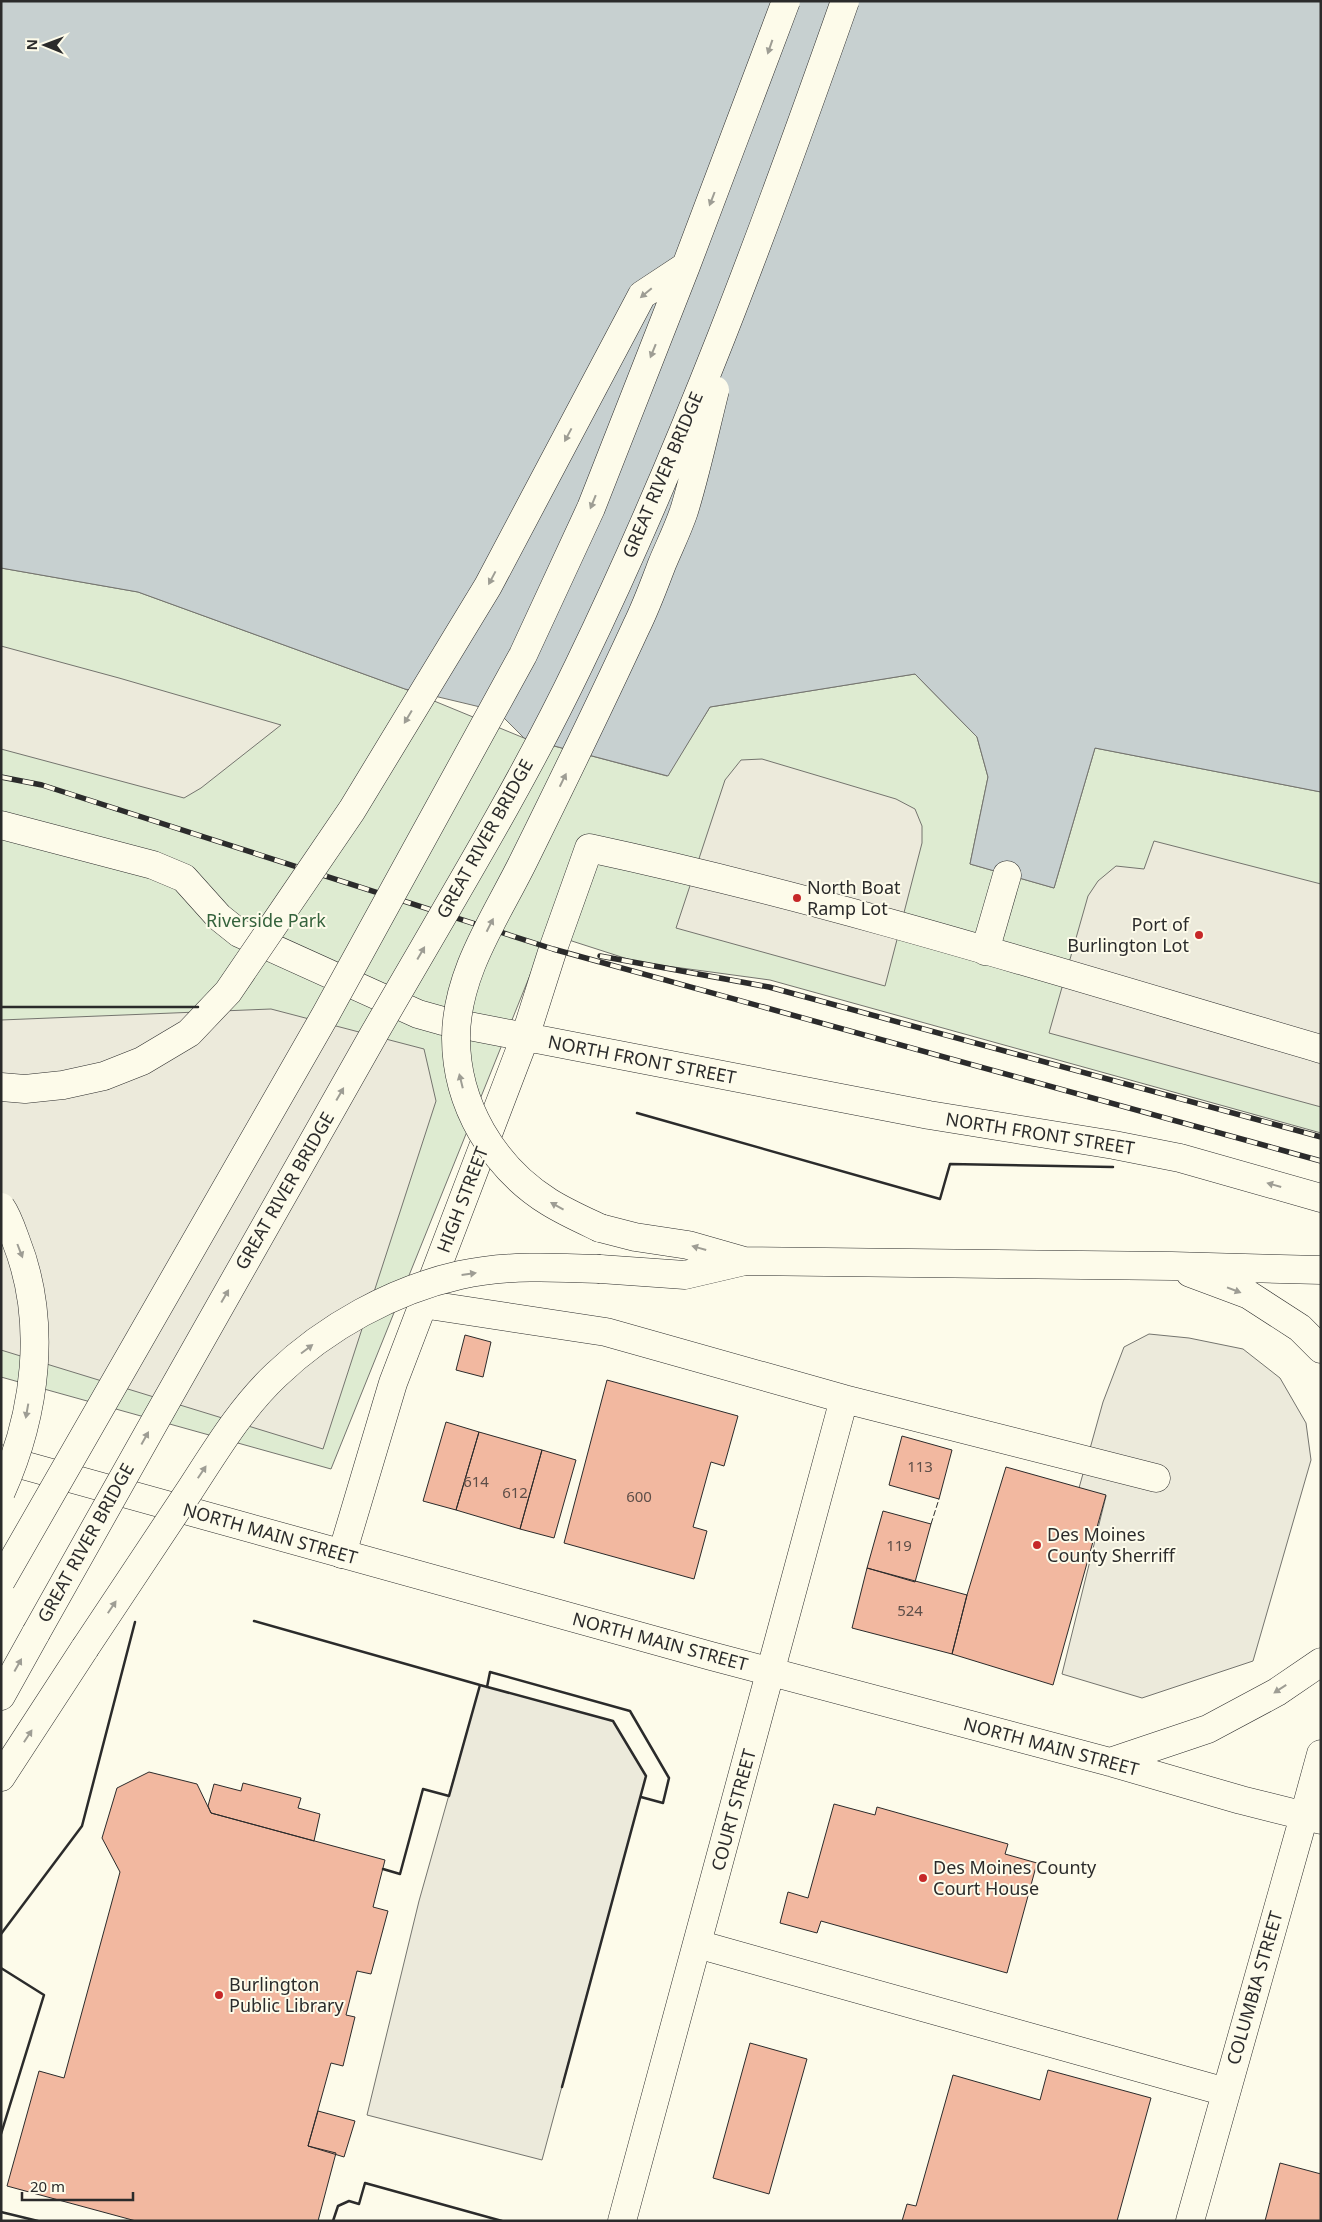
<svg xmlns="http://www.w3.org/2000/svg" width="1322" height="2222" font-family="'Noto Sans',sans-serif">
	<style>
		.green { fill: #deebd1; stroke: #74746e }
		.parking { fill: #eceadb; stroke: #74746e }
		.water { fill: #c7d0d0; stroke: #74746e }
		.building { fill: #f2b8a0; stroke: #2b2b2b }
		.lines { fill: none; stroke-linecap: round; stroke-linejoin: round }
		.minor-casing { stroke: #2b2b2b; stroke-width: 29 }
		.major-casing { stroke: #2b2b2b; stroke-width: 29 }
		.highway-casing { stroke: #2b2b2b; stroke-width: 29 }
		.minor { stroke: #fdfbea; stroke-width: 28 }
		.major { stroke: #fdfbea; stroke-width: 28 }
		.highway { stroke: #fdfbea; stroke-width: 28 }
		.rail-casing { stroke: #2b2b2b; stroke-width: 5.5 }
		.rail { stroke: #fdfbea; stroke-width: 4; stroke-dasharray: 11; stroke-linecap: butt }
		.highway-bridge-casing { stroke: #2b2b2b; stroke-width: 29; stroke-linecap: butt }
		.highway-bridge { stroke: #fdfbea; stroke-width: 28 }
		.fence { stroke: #2b2b2b; stroke-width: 1; stroke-dasharray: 6 2.5; stroke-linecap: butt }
		.wall { stroke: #2b2b2b; stroke-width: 2.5 }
		.oneway { fill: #9e9d94 }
		.poi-dot { fill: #c62828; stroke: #fdfbea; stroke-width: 2 }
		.labels { text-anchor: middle; stroke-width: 4; stroke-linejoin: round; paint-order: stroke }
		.number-label { font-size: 15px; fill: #5d4e48 }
		.street-label { font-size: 18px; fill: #2b2b2b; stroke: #fdfbea }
		.poi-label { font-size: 18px; fill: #2b2b2b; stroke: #fdfbea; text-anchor: start }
		.park-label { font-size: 18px; fill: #34623c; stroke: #fdfbea }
	</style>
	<rect width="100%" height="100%" fill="#fdfbea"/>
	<!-- green -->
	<path class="green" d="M1,568L138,592L405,689L524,738L667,776L710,707L915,674L977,737L988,777L970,864L1054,888L1095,748L1321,792V1133L770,980L637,962L547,933L331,1469L1,1377Z"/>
	<!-- parking -->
	<path class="parking" d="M1,646L119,678L281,725L201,788L184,798L1,749Z
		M762,759L896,799L915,809L922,826V843L885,986L676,928L725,780L741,760Z
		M1154,841L1321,884V1107L1049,1033L1088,896L1098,881L1116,866L1144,869Z
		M271,1009L424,1049L436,1101L323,1449L1,1350V1020Z
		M1149,1334L1189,1338L1243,1349L1280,1378L1306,1423L1311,1460L1253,1661L1142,1698L1062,1674L1106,1496L1079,1488L1103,1402L1124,1347Z
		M480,1685L613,1721L646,1776L542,2160L367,2115L419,1901Z"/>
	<!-- water -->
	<path class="water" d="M1,1H1321V792L1095,748L1054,888L970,864L988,777L977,737L915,674L710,707L668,776L524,738L497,711L405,689L138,592L1,568Z"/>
	<!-- building -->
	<path class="building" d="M465,1335L491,1342L483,1377L456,1370Z
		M607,1380L738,1416L724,1466L711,1462L693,1527L707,1531L694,1579L564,1543Z
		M446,1422L479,1432L456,1510L423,1501Z
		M479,1432L542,1450L520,1529L456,1510Z
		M902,1436L952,1450L939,1499L889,1485Z
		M542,1450L576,1460L554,1538L520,1529Z
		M1006,1467L1106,1495L1053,1685L952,1654L967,1595Z
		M883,1511L931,1524L915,1582L867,1568Z
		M867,1568L967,1595L952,1654L852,1628Z
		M149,1772L197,1784L211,1813L385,1860L373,1907L388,1911L371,1974L357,1971L346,2015L355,2017L343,2066L331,2063L308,2146L336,2153L318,2221H136L7,2186L39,2071L64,2078L120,1872L102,1838L117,1788Z
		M243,1783L301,1798L298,1808L320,1814L314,1841L211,1813L208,1806L214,1784L241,1791Z
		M834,1804L875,1815L877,1807L1008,1844L1005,1854L1037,1863L1007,1973L821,1921L817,1933L780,1923L788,1892L808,1898Z
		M750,2043L807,2059L769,2194L713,2178Z
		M1048,2070L1151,2098L1117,2221H902L907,2204L916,2206L953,2075L1040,2100Z
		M318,2111L355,2121L344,2157L308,2146Z
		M1280,2163L1321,2174V2221H1265Z"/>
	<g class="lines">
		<defs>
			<path id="minor" d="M1,825L153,865L184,878L219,917L239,933L418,1014L443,1021L929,1115L1114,1145L1180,1158L1321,1198
				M985,951L1007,875
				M422,1304L606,1332L844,1399L1156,1478
				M342,1554L393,1383L525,1037L553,949L589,848C836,901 1078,978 1321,1049
				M697,1944L1226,2092
				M622,2221L844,1399
				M1190,2221L1304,1816"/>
			<path id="major" d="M1,1459L711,1656L1110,1762L1241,1800L1321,1820
				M1110,1762L1208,1729L1277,1692L1321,1662
				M1304,1816L1321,1754"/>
			<path id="highway" d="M600,1228L635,1237L688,1245L744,1261
				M600,1269L685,1275L745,1261L1172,1266L1321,1270
				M1190,1273L1249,1295L1300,1328L1321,1349
				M1,1696L36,1633
				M1,1777L85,1648"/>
		</defs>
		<!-- minor casing -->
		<use href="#minor" class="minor-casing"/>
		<!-- major casing -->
		<use href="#major" class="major-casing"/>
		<!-- highway casing -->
		<use href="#highway" class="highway-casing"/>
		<!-- minor -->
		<use href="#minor" class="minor"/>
		<!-- major -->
		<use href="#major" class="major"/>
		<!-- highway -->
		<use href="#highway" class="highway"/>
		<defs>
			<path id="rail" d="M1,777L42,785L553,949L1321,1161
				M600,956L769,987L1321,1137"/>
		</defs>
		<!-- rail casing -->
		<use href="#rail" class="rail-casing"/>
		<!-- rail -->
		<use href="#rail" class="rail"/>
		<defs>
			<path id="highway-bridge" d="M1,1087L25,1089L63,1085L104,1076L142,1061L189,1033L228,992L352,810L488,586L642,295L686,266
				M1,1207C8,1217 12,1230 16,1241C48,1322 36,1414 1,1492
				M600,1228C583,1220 565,1212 549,1202C493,1167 456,1104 456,1038C456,973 496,917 524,860C562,783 600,705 636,627C646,607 654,585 662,564C669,547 678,529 684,511C696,472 705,430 715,390
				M1,1581L326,1014L523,655L591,508L686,266L786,1
				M36,1633C148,1433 261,1233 374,1034C444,912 518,792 579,665C683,450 766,226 845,1
				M85,1648C120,1595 155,1543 190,1490C216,1450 241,1408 276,1375C326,1327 393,1290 460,1275C506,1265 554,1267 600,1269"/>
		</defs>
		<!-- highway-bridge casing -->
		<use href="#highway-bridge" class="highway-bridge-casing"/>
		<!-- highway-bridge -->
		<use href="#highway-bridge" class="highway-bridge"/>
		<!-- fence -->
		<path class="fence" d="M931,1524L939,1499"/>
		<!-- wall -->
		<path class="wall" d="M1,1007H198
			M637,1113L940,1199L950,1164L1113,1167
			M254,1621L480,1685
			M487,1687L490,1672L630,1711L669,1778L663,1803L641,1797
			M383,1869L400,1874L423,1789L449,1796L480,1685L613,1721L646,1776L562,2087
			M1,1934L82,1826L135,1622
			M1,1968L44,1995L1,2134
			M1,2212L38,2221
			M333,2221L338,2206L349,2201L359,2204L365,2183L502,2221"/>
	</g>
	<!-- one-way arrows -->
	<defs><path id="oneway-solid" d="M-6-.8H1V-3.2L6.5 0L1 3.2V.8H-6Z" transform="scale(1.25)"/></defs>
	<g class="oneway">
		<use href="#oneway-solid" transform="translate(770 47) rotate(109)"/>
		<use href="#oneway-solid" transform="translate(712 199) rotate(111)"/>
		<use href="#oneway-solid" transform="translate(646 293) rotate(140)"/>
		<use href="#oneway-solid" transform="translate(653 351) rotate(112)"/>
		<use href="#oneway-solid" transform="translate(568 435) rotate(118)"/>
		<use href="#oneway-solid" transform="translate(593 502) rotate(112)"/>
		<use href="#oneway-solid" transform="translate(492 578) rotate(118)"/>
		<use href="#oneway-solid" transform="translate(408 717) rotate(121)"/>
		<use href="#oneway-solid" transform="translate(563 780) rotate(-64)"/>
		<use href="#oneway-solid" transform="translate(490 925) rotate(-63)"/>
		<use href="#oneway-solid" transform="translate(421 953) rotate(-60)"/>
		<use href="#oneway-solid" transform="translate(461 1081) rotate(-104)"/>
		<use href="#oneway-solid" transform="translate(340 1094) rotate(-60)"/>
		<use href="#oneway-solid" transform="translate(1274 1185) rotate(-164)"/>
		<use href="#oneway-solid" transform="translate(557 1206) rotate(-151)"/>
		<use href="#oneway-solid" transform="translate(699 1248) rotate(-164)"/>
		<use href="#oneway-solid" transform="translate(20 1251) rotate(69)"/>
		<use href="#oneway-solid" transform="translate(469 1274) rotate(-8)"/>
		<use href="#oneway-solid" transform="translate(1234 1290) rotate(21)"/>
		<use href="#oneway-solid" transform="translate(225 1296) rotate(-60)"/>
		<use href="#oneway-solid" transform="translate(307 1349) rotate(-37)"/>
		<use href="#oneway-solid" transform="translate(27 1411) rotate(100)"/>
		<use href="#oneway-solid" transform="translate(145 1438) rotate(-61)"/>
		<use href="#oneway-solid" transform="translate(202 1472) rotate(-56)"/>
		<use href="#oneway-solid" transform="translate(112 1607) rotate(-56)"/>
		<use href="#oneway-solid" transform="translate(18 1665) rotate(-61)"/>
		<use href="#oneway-solid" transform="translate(1280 1689) rotate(147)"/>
		<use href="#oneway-solid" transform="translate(28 1736) rotate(-57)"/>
	</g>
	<!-- markers -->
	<g class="poi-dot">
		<circle cx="797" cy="898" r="5"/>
		<circle cx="1199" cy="935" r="5"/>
		<circle cx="1037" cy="1545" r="5"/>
		<circle cx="923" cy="1878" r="5"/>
		<circle cx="219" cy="1995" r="5"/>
	</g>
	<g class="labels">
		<!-- number labels -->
		<g class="number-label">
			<text x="920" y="1472">113</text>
			<text x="476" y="1487">614</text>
			<text x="515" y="1498">612</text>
			<text x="639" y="1502">600</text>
			<text x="899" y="1551">119</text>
			<text x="910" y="1616">524</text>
		</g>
		<!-- street labels -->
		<g class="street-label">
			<text transform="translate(663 475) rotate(-67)" y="6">GREAT RIVER BRIDGE</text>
			<text transform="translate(485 839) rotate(-61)" y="6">GREAT RIVER BRIDGE</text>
			<text transform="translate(642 1060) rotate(11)" y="6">NORTH FRONT STREET</text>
			<text transform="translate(1040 1134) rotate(9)" y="6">NORTH FRONT STREET</text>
			<text transform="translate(285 1191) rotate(-60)" y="6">GREAT RIVER BRIDGE</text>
			<text transform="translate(463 1200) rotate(-69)" y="6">HIGH STREET</text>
			<text transform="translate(270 1534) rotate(16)" y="6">NORTH MAIN STREET</text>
			<text transform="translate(86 1543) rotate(-61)" y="6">GREAT RIVER BRIDGE</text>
			<text transform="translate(660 1642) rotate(15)" y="6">NORTH MAIN STREET</text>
			<text transform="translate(1051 1747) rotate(15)" y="6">NORTH MAIN STREET</text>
			<text transform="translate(734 1810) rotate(-75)" y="6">COURT STREET</text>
			<text transform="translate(1255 1988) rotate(-74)" y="6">COLUMBIA STREET</text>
		</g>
		<!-- poi labels -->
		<g class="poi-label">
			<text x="807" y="894">North Boat<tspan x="807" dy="21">Ramp Lot</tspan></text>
			<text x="1189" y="931" text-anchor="end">Port of<tspan x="1189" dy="21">Burlington Lot</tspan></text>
			<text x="1047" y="1541">Des Moines<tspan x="1047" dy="21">County Sherriff</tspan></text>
			<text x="933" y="1874">Des Moines County<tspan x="933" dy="21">Court House</tspan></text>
			<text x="229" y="1991">Burlington<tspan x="229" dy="21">Public Library</tspan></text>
		</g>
		<!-- park labels -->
		<g class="park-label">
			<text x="266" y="927">Riverside Park</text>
		</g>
	</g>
	<!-- border -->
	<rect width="1322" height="2222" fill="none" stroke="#2b2b2b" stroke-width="5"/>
	<!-- north arrow -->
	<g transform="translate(45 45) rotate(271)" stroke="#fdfbea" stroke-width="4" paint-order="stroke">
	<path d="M0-4L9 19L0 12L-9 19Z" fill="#2b2b2b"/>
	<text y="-8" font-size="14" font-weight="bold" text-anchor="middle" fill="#2b2b2b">N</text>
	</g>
	<!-- scale -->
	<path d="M22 2192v8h111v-8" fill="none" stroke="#2b2b2b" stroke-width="2.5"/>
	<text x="30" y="2192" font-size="15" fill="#2b2b2b" stroke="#fdfbea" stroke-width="4" paint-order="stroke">20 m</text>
</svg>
